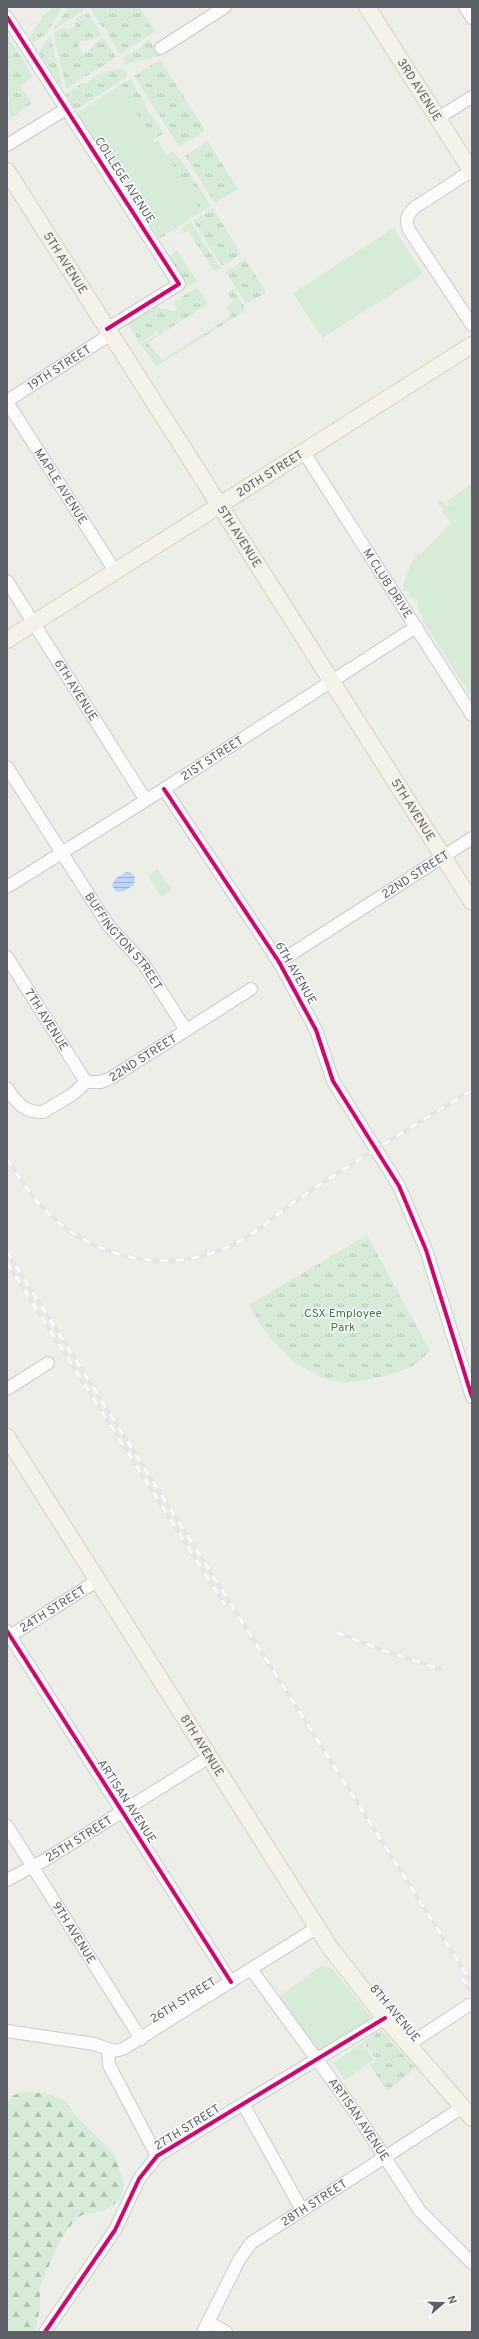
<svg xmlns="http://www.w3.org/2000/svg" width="479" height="2339" font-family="Overpass,sans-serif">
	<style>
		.grass { fill: url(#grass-tufts) }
		.forest { fill: url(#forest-firs) }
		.garden { fill: #d6ebd8 }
		.water { fill: url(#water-rules) }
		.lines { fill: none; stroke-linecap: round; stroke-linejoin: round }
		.minor-casing { stroke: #cacbc9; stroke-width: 14 }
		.major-casing { stroke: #d6d3b7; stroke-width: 18 }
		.minor { stroke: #fcfcfc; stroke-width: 12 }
		.major { stroke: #f3f3e9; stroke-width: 16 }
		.rail-casing { stroke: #e5e5e4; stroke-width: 4 }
		.rail { stroke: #fff; stroke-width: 2.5; stroke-dasharray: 8; stroke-linecap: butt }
		.cycleway-casing { stroke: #fff; stroke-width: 6 }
		.cycleway { stroke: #d6006c; stroke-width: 4 }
		.labels { text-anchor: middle; stroke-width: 3; stroke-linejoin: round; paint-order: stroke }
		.street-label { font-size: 12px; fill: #5e6067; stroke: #fff }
		.park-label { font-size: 12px; fill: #338144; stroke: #fff }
	</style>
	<defs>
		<pattern id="grass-tufts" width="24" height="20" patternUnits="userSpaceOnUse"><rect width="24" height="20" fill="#d6ebd8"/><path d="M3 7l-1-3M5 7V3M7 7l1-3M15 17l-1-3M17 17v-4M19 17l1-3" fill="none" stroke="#b1c2b3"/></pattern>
		<pattern id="forest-firs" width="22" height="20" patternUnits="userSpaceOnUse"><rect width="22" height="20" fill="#d6ebd8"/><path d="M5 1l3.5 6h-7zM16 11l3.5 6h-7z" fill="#b1c2b3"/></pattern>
		<pattern id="water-rules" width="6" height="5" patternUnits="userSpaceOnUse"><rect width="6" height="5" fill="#bdd5f8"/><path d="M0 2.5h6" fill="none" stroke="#9db0cd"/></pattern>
	</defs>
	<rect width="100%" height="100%" fill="#eeeee9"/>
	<!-- grass -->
	<path class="grass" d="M54,7H63L46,34L33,43L30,38C36,26 42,14 54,7Z
		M66,7H83L85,10L52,31L67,10Z
		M95,7H139L155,32L120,54L105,27L103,28L91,9Z
		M87,12L102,35L90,40L81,41L78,46L82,53L89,52L93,45L103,37L116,57L66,89L53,33L64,27L68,30L75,27L76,19Z
		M7,34L33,77L20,86L32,103L9,119Z
		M50,35L62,84L60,85L39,53Z
		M149,40L160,56L126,64L122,58L141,48L140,47Z
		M160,60L204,128V131L179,147L134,76Z
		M123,68L128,76L79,108L75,109L66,94L84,82L86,84L97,74Z
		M130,79L146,105L145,106L164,133L153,140L119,86Z
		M208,141L238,189L215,203L185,156Z
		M173,151L179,159L180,158L211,206L159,239L158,237L200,210L165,156Z
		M213,208L241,254L222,266L193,221Z
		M191,222L220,268L214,271L188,231L183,234L180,229Z
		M177,250L197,281L188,287L167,257Z
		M245,259L266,292L246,304L226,272Z
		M197,287L208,304L159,335L156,332L140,343L128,324L155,307L176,311L177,305L174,304L175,301Z
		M233,289L246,310L156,367L141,344L156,335L157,337L148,343L162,360L231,316L226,307L233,302L227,293Z
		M367,1235L430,1351C425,1355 420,1361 414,1365C400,1374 354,1385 338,1382C297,1374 267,1339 249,1305Z
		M381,2030L415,2068L387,2091L370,2065L377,2060L363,2041Z"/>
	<!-- forest -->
	<path class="forest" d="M23,2092L44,2093L64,2100L77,2117L115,2155L124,2185L120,2199L112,2206L103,2211L82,2215L74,2221L61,2239L40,2286V2308L35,2332H7V2102L14,2095Z"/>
	<!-- garden -->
	<path class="garden" d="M119,86L154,142L158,141L159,142L200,210L158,237L76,114Z
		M394,228L423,274L322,338L293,293Z
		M472,483V698L423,621L416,598H409V591H403C404,577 410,565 418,553L420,555L451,523L441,512L444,510L438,504V500L442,501L447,507L450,505L447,501Z
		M158,869L172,890L161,897L148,876Z
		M321,1966L332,1968L371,2017V2020L318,2053L277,1998Z
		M362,2043L374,2060L345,2080L333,2063Z"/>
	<!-- water -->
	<path class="water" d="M126,872L132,873L135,878L134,885L124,891L116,892L112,885L116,878Z"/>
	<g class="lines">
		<defs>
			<g id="minor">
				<path d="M465,7L472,18"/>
				<path d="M7,17L179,284L107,329"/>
				<path d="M161,48L225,7"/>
				<path d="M438,118L472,97"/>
				<path d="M7,145L66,109"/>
				<path d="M471,171L414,208C407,215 405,220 409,230L472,325"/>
				<path id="s1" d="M7,401L111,334"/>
				<path id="s2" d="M7,402L115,571"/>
				<path id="s3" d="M303,451L472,715"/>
				<path id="s4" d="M7,581L145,799"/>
				<path id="s5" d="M7,767L108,925L143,963L186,1030"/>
				<path d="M164,789L279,962L316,1030L333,1081L399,1186L426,1250L472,1397"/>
				<path id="s6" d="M7,887L164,789L416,627"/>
				<path id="s7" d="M7,957L86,1082"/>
				<path id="s8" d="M279,962L472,838"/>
				<path id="s9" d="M7,1088C16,1102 24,1113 43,1112L73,1094L86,1082H101L111,1078L251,989"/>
				<path d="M7,1389L48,1363"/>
				<path d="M7,1631L231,1982"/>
				<path id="s10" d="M7,1638L98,1580"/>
				<path id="s11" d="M7,1826L141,2039"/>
				<path id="s12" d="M7,1880L45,1860L211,1756"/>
				<path id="s13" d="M251,1969L355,2112L420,2211L472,2263"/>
				<path d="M7,2031L94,2044L114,2051L123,2049L318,1927"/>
				<path d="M408,2045L469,2005"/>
				<path d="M108,2049L109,2065L157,2156"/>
				<path d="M243,2104L302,2210"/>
				<path d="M208,2322L226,2332"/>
				<path d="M45,2332L115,2230L139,2179L157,2156L385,2018"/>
				<path id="s14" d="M203,2332L239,2260L251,2243L463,2107"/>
			</g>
			<g id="major">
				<path id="s15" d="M367,7L472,172"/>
				<path id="s16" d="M7,171L472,902"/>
				<path id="s17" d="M7,640L472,345"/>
				<path id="s18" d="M7,1437L329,1946L385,2018L472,2118"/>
			</g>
		</defs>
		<!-- minor casing -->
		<use href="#minor" class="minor-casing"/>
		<!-- major casing -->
		<use href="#major" class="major-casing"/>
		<!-- minor -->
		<use href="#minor" class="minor"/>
		<!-- major -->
		<use href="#major" class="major"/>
		<defs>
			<path id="rail" d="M7,1159C20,1179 34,1200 51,1216C102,1262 175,1275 236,1243C263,1229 285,1207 310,1191C364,1156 418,1123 472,1090
				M7,1252L472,1983
				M7,1263L225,1605
				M337,1632L376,1648L440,1669
				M462,1978L472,1993"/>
		</defs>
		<!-- rail casing -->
		<use href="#rail" class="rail-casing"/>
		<!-- rail -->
		<use href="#rail" class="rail"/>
		<defs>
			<path id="cycleway" d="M7,17L179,284L107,329
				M164,789L279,962L316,1030L333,1081L399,1186L426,1250L472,1397
				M7,1631L231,1982
				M45,2332L115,2230L139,2179L157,2156L385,2018"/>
		</defs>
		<!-- cycleway casing -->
		<use href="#cycleway" class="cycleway-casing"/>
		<!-- cycleway -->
		<use href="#cycleway" class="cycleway"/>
	</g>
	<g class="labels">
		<!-- street labels -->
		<g class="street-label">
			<text dy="4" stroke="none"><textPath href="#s15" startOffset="98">3RD AVENUE</textPath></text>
			<text transform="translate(125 180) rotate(57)" y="4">COLLEGE AVENUE</text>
			<text dy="4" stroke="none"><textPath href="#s16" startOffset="109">5TH AVENUE</textPath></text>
			<text dy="4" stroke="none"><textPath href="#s1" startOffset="62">19TH STREET</textPath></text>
			<text dy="4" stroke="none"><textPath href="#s17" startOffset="311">20TH STREET</textPath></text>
			<text dy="4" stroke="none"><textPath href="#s2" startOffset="100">MAPLE AVENUE</textPath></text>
			<text dy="4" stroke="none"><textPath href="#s16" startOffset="433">5TH AVENUE</textPath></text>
			<text dy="4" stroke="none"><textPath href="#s3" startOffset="157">M CLUB DRIVE</textPath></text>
			<text dy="4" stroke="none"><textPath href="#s4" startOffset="129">6TH AVENUE</textPath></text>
			<text dy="4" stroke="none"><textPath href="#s6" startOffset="242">21ST STREET</textPath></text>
			<text dy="4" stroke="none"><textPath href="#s16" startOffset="757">5TH AVENUE</textPath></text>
			<text dy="4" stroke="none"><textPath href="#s8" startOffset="162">22ND STREET</textPath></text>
			<text dy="4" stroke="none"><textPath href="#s5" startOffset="210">BUFFINGTON STREET</textPath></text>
			<text transform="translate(296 973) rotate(60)" y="4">6TH AVENUE</text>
			<text dy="4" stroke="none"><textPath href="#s7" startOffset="74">7TH AVENUE</textPath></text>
			<text dy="4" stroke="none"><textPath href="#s9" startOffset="162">22ND STREET</textPath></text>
			<text dy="4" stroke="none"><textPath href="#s10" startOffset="54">24TH STREET</textPath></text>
			<text dy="4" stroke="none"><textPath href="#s18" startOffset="365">8TH AVENUE</textPath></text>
			<text transform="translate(127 1801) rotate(57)" y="4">ARTISAN AVENUE</text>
			<text dy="4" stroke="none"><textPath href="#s12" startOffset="83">25TH STREET</textPath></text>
			<text dy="4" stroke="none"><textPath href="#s11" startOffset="126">9TH AVENUE</textPath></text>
			<text transform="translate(183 2000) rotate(-32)" y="4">26TH STREET</text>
			<text transform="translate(395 2013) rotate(50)" y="4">8TH AVENUE</text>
			<text dy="4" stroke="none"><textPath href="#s13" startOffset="185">ARTISAN AVENUE</textPath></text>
			<text transform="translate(187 2127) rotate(-32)" y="4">27TH STREET</text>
			<text dy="4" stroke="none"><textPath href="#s14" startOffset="176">28TH STREET</textPath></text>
		</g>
		<!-- park labels -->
		<g class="park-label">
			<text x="343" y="1317">CSX Employee<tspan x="343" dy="14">Park</tspan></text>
		</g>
	</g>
	<!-- border -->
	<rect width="479" height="2339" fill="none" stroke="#5e6067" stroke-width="16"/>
	<!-- north arrow -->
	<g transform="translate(443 2303) rotate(70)" stroke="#ffffff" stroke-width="3" paint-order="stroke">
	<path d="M0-3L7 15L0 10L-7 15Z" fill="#5e6067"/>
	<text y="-6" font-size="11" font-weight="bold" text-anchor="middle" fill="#5e6067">N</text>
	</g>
</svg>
